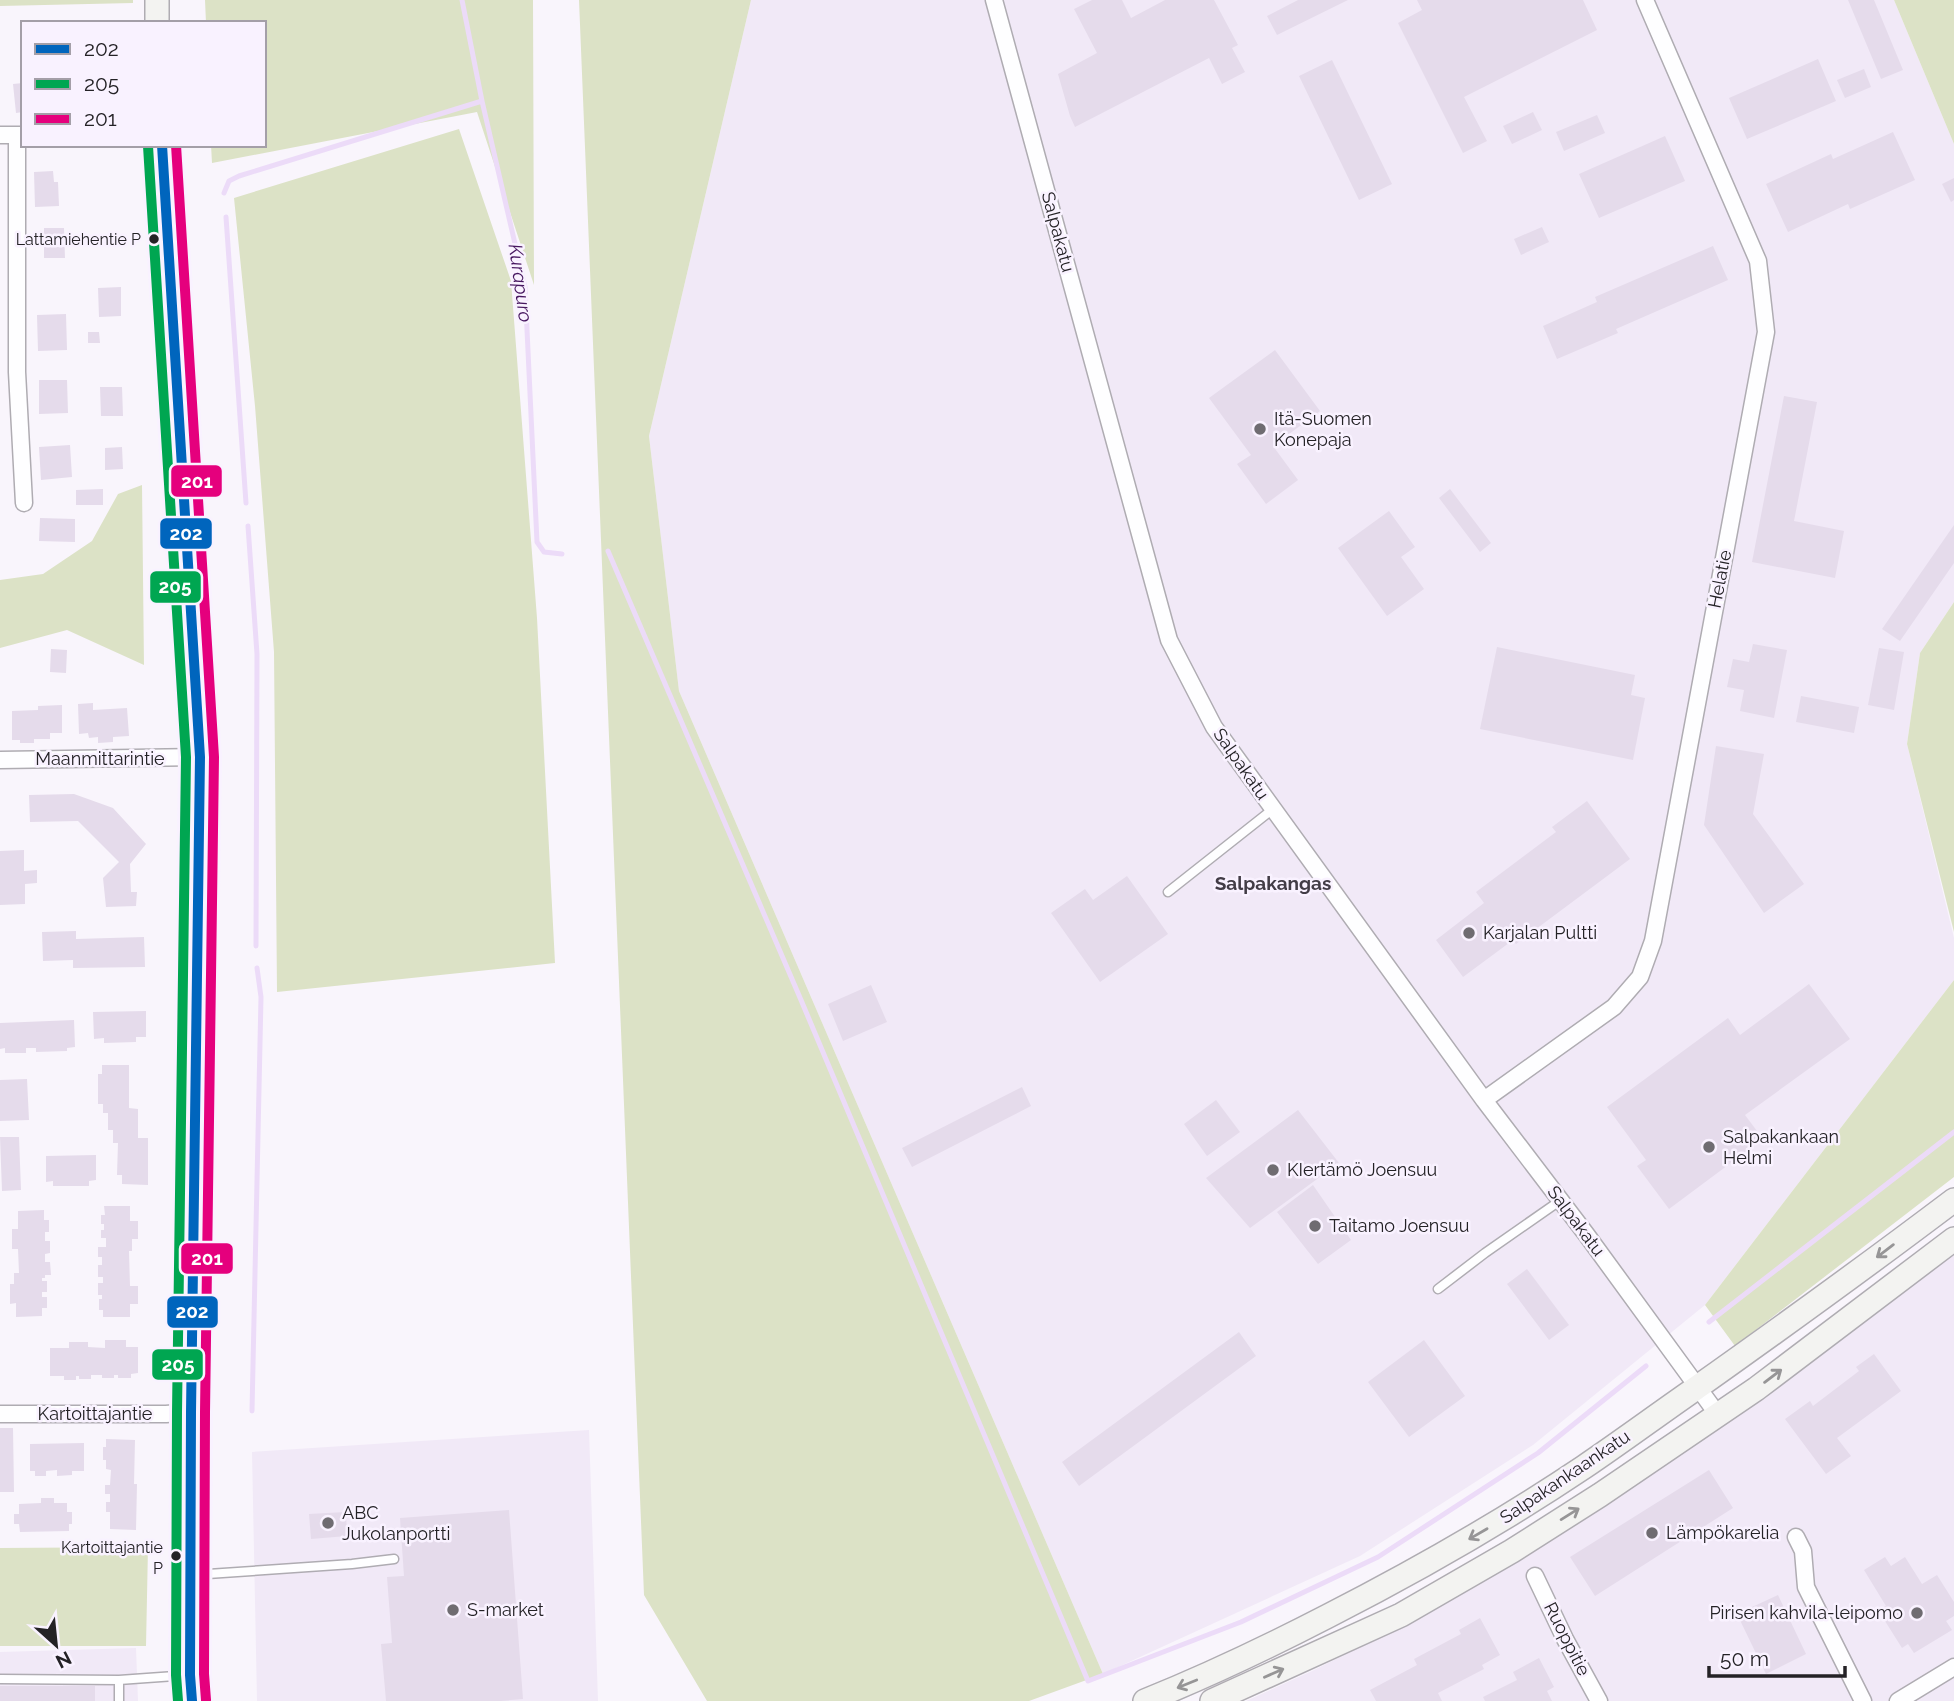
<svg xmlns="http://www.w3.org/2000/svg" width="1954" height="1701" font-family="Raleway,sans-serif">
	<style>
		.built { fill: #f1e9f7 }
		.green { fill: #dce2c6 }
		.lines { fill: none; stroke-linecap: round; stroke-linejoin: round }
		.stream { stroke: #ecdbf8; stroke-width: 5 }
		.building { fill: #e5dbeb }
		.lane-casing { stroke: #afacb2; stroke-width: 11 }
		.street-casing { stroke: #afacb2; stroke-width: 19 }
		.secondary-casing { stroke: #afacb2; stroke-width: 26 }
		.lane { stroke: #fefeff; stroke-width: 8 }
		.street { stroke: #fefeff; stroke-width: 16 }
		.secondary { stroke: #f3f3f1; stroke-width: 23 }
		.bus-1-casing { stroke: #f9f2ff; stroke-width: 16 }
		.bus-2-casing { stroke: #f9f2ff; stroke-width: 16 }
		.bus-3-casing { stroke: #f9f2ff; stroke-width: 16 }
		.bus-1 { stroke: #0065bd; stroke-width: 10 }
		.bus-2 { stroke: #00a651; stroke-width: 10 }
		.bus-3 { stroke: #e5007d; stroke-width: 10 }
		.oneway { stroke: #969596 }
		.bus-dot { fill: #242226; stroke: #f9f2ff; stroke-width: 2.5 }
		.poi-dot { fill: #6f6c71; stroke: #f9f2ff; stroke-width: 2.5 }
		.labels { text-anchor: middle; stroke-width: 5; stroke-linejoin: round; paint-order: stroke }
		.bus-label { font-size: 16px; fill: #242226; stroke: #f9f2ff; text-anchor: end }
		.street-label { font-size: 18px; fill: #242226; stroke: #f9f2ff }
		.poi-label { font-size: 18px; fill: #242226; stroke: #f9f2ff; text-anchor: start }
		.water-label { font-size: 19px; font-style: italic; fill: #46165f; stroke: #f9f2ff }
		.neighbourhood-label { font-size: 19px; font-weight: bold; fill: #423c46; stroke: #f9f2ff }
		.line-badge { stroke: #f9f2ff; stroke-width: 2.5 }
		.badge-label { font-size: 19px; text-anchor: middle; font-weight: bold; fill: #fff }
	</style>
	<rect width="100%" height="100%" fill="#f9f5fc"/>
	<!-- built -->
	<path class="built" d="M751,0H1894L1954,144V602L1920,653L1907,744L1954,938V980L1705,1305L1533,1445L1360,1556L1103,1674L679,691L649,436Z
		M1954,1253V1701H1246L1312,1671L1420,1617Z
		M589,1430L598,1701H257L252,1452Z
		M136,1648L138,1701H0V1652Z"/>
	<!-- green -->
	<path class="green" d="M0,0H133V3L0,6Z
		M205,0H533L534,285L477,112L212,163L211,145H264V23H206Z
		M579,0H751L649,436L679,691L1103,1674L1029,1701H707L644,1595Z
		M1894,0H1954V144Z
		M459,129L511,281L537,618L555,963L277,992L274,652L255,406L234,198Z
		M142,485L144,665L67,630L0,648V580L43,574L92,541L118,494Z
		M1954,602V932L1907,744L1920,653Z
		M1954,980V1177L1735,1346L1705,1305Z
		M148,1547L146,1646H0V1548Z"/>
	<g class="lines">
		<!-- stream -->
		<path class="stream" d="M462,0L482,101L525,287L537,542L544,552L562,554
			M224,193L229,181L239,176L482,101
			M226,217L246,503
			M248,526L257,654L256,946
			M608,551L801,1000L1088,1681L1241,1622L1378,1557L1538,1453L1646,1366
			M1709,1322L1954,1132
			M252,1411L261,997L257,968"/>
	</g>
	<!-- building -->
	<path class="building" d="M1092,0H1122L1131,18L1165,0H1214L1238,45L1232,48L1245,72L1222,84L1209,58L1075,127L1070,116L1058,74L1097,53L1074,9Z
		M1298,0H1348L1277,35L1267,16Z
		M1417,0H1583L1597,30L1464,97L1487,141L1463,153L1398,23L1422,10Z
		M1848,0H1874L1903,70L1881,79Z
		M1818,59L1836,101L1747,139L1729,98Z
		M1332,60L1392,184L1359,200L1299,76Z
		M1864,69L1871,87L1845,98L1837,80Z
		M23,83V112L16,113L13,84Z
		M1533,112L1542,130L1512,144L1503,126Z
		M1597,115L1605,133L1564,151L1556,132Z
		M1893,132L1915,180L1850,209L1848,204L1788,232L1766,184L1831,154L1833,159Z
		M1665,136L1685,181L1599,218L1579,174Z
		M53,171L54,182H58L59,206L35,207L34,172Z
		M1954,178V200L1951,202L1942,184Z
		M1542,227L1549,242L1521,255L1514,239Z
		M44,228H64L65,258H44Z
		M1713,246L1728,280L1616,329L1618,333L1557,359L1543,326L1597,302L1595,297Z
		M121,287V316L99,317L98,288Z
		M66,314L67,350L38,351L37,315Z
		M88,332H99L100,343H88Z
		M1275,350L1320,411L1273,446L1298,480L1266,504L1237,464L1251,455L1209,398Z
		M39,380H67L68,413L39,414Z
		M100,387H122L123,416H101Z
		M1784,396L1817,402L1794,521L1844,531L1835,578L1752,562Z
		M70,445L72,477L41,480L39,447Z
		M122,447L123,469L105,470V448Z
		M103,489V505H76V490Z
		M1450,489L1491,543L1480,552L1439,498Z
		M1389,511L1415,547L1401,557L1424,589L1387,616L1338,548Z
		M40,518L75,519V542L39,541Z
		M1954,525V563L1900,641L1882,629Z
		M1753,644L1787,650L1774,718L1740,711L1744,690L1727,687L1733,659L1749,662Z
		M1497,647L1635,675L1631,695L1645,698L1633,760L1480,729Z
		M1879,648L1904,652L1894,710L1868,705Z
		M51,649L67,650L66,673L50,672Z
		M1801,696L1859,707L1854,733L1796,722Z
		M93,703V710L127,708L129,736L113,737V742L98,743V737L89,738L88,733L79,734L78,704Z
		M62,705V733H50V739H34V743H20V740H12V711L38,710V706Z
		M1716,746L1764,754L1753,814L1804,884L1764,913L1704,825Z
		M74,794L113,808L146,844L130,864L131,892H137L136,906L106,907L103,878L119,862L78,821L30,822L29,795Z
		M1587,801L1630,859L1516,944L1513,940L1463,977L1436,940L1484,903L1476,892L1556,832L1552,827Z
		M24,850V871L37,870V883L25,884V904L0,905V851Z
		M1127,876L1168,934L1100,982L1051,913L1085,889L1093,900Z
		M76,931V939L144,937L145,967L73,968V960L43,961L42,932Z
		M1809,984L1850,1039L1745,1115L1763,1139L1669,1209L1637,1166L1646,1160L1607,1107L1728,1018L1740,1035Z
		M871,985L887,1022L843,1041L828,1004Z
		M146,1011V1037H136V1042L104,1043V1038L94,1039L93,1012Z
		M74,1020L75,1047L67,1048V1051L36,1052V1048H26V1053H5V1048L0,1049V1023Z
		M102,1065H129V1108L138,1109V1138H148V1185L122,1184V1175H117L118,1143H113V1130H108V1113H103V1104H98V1074H102Z
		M27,1079L29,1120L0,1121V1080Z
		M1022,1087L1031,1106L912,1167L902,1148Z
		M1216,1100L1240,1132L1207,1156L1184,1124Z
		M1298,1110L1339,1163L1250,1228L1206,1178Z
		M0,1137H19L21,1190L2,1191Z
		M96,1155V1180L89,1181V1186H53V1181L46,1182V1156Z
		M1313,1185L1351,1240L1318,1264L1277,1212Z
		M104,1206H130V1221H138V1239H132V1251H129L130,1286H138V1304H130V1317H103V1310H99V1299H102V1295H98V1283H103V1277H98V1265H102V1257H98V1247H106V1238H101V1230H104V1224H101V1215H105Z
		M44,1210V1220H49V1232H45V1241H50V1253L45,1254V1262H50L51,1275H45V1278H42V1281H47V1292H42V1297H47V1308H42V1316L16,1317V1303L10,1304V1284H14V1273H19L18,1249H12V1229H18V1211Z
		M1527,1269L1569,1325L1549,1340L1507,1284Z
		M1239,1332L1256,1356L1079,1486L1062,1462Z
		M105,1340H126V1347H138V1373L131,1374V1378H118V1375H114V1378H102V1375H91V1379H79V1376H76V1380H64V1376H50V1348H69V1342H88V1347L105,1348Z
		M1424,1340L1465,1396L1409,1437L1368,1382Z
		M1874,1354L1901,1391L1837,1438L1851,1456L1826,1474L1785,1419L1810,1401L1813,1406L1859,1371L1856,1367Z
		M0,1428H13L14,1492H0Z
		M106,1439L135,1440L134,1484H137L136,1530L110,1529V1512H106V1502H110V1494H105V1485H110L111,1470L106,1469V1460H103V1447H106Z
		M84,1443V1471H72V1475L57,1476V1470L46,1471V1476H35V1471H30V1444Z
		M1709,1470L1733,1508L1595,1596L1570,1557Z
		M41,1498H54V1503H67V1512H72V1524H69V1531L20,1532L19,1524H14V1514H19V1504L41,1503Z
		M509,1510L523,1699L501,1701H386L381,1644L392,1643L387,1577L404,1576L400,1518Z
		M346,1512L347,1536L311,1539L309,1514Z
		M1885,1557L1891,1566L1905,1557L1922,1584L1937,1575L1954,1602V1616L1946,1621L1952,1630L1914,1653L1908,1644L1902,1648L1878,1610L1886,1606L1864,1570Z
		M1778,1595L1806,1654L1766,1674L1737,1614Z
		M1480,1618L1500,1655L1482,1665L1484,1669L1438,1693L1442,1701H1376L1370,1690L1417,1665L1414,1659L1461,1634L1459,1630Z
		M1539,1658L1554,1687L1547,1691L1552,1701H1485L1483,1697L1517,1680L1513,1672Z
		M0,1686H95V1701H0Z"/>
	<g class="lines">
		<defs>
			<path id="lane" d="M1168,892L1273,809
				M1438,1289L1485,1253L1561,1200
				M193,1575L352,1564L394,1559
				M0,1679L119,1680
				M119,1701V1680L189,1675"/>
			<path id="street" d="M994,0L1169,640L1214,727L1484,1100L1586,1234L1718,1415
				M0,135H23
				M17,136V372L24,503
				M0,760L200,757
				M1484,1100L1614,1007L1640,977L1653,941L1766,332L1758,261L1645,0
				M0,1414H166L191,1412
				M1796,1537L1803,1551L1806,1587L1863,1701
				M1535,1576L1565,1639L1599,1701
				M1898,1701L1954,1667"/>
			<path id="secondary" d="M157,0V23
				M162,145L200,757L191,1412L190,1675L192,1701
				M1145,1701C1207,1676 1268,1647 1328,1616C1416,1571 1502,1522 1584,1467C1621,1442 1656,1416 1692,1391C1781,1328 1868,1265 1954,1200
				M1212,1701L1401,1615L1512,1551L1600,1495L1756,1389L1954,1239"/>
		</defs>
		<!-- lane casing -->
		<use href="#lane" class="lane-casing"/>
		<!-- street casing -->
		<use href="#street" class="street-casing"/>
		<!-- secondary casing -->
		<use href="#secondary" class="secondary-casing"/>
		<!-- lane -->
		<use href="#lane" class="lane"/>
		<!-- street -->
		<use href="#street" class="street"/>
		<!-- secondary -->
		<use href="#secondary" class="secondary"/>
		<defs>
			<path id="bus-1" d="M162,145L200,757L191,1412L190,1675L192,1701"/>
			<path id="bus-2" d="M148,146L186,757L177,1412L176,1675L178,1701"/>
			<path id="bus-3" d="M176,145L214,757L205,1412L204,1674L206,1700"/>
		</defs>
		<!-- bus-1 casing -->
		<use href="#bus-1" class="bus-1-casing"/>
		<!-- bus-2 casing -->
		<use href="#bus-2" class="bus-2-casing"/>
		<!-- bus-3 casing -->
		<use href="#bus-3" class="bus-3-casing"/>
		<!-- bus-1 -->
		<use href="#bus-1" class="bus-1"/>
		<!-- bus-2 -->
		<use href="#bus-2" class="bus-2"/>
		<!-- bus-3 -->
		<use href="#bus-3" class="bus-3"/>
	</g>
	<!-- one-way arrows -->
	<defs><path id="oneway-shaft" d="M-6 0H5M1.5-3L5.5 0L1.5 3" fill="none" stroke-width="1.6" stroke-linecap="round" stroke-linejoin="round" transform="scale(1.75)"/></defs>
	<g class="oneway">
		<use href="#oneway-shaft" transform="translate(1885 1251) rotate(143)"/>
		<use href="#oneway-shaft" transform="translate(1773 1376) rotate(-37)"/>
		<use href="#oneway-shaft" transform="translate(1570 1514) rotate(-32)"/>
		<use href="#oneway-shaft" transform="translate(1478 1534) rotate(150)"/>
		<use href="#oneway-shaft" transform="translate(1274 1673) rotate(-24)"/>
		<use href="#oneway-shaft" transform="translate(1187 1684) rotate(158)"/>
	</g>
	<!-- markers -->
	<g class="bus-dot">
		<circle cx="154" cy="239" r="6"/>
		<circle cx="176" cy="1556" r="6"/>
	</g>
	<g class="poi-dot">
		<circle cx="1260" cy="429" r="7"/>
		<circle cx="1469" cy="933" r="7"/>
		<circle cx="1709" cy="1147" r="7"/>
		<circle cx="1273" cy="1170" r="7"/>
		<circle cx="1315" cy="1226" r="7"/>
		<circle cx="328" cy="1523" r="7"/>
		<circle cx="1652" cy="1533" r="7"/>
		<circle cx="453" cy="1610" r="7"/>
		<circle cx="1917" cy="1613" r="7"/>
	</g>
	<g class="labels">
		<!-- bus labels -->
		<g class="bus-label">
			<text x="141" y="245">Lattamiehentie P</text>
			<text x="163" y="1553">Kartoittajantie<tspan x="163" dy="21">P</tspan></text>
		</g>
		<!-- street labels -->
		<g class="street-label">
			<text transform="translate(1058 232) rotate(75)" y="6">Salpakatu</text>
			<text transform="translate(1720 579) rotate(-79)" y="6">Helatie</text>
			<text x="100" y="765">Maanmittarintie</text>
			<text transform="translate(1241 764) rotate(55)" y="6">Salpakatu</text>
			<text transform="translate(1576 1221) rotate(53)" y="6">Salpakatu</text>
			<text x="95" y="1420">Kartoittajantie</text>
			<text transform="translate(1565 1477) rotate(-34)" y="6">Salpakankaankatu</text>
			<text transform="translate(1567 1639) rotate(63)" y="6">Ruoppitie</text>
		</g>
		<!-- poi labels -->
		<g class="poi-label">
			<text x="1274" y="425">Itä-Suomen<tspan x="1274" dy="21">Konepaja</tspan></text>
			<text x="1483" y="939">Karjalan Pultti</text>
			<text x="1723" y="1143">Salpakankaan<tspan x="1723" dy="21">Helmi</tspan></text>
			<text x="1287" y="1176">KIertämö Joensuu</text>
			<text x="1329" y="1232">Taitamo Joensuu</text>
			<text x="342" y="1519">ABC<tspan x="342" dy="21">Jukolanportti</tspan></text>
			<text x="1666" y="1539">Lämpökarelia</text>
			<text x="467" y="1616">S-market</text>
			<text x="1903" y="1619" text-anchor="end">Pirisen kahvila-leipomo</text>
		</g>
		<!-- water labels -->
		<g class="water-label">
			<text transform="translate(521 283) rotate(82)" y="7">Kurapuro</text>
		</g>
		<!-- neighbourhood labels -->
		<g class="neighbourhood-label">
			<text x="1273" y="890">Salpakangas</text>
		</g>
	</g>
	<g class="line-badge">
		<rect x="170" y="464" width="53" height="34" rx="7" fill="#e5007d"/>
		<rect x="159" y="517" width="54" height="33" rx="7" fill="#0065bd"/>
		<rect x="149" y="570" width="53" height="34" rx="7" fill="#00a651"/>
		<rect x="180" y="1242" width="54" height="33" rx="7" fill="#e5007d"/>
		<rect x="166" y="1295" width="53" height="34" rx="7" fill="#0065bd"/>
		<rect x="151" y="1348" width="53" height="33" rx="7" fill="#00a651"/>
	</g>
	<g class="badge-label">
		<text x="197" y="488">201</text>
		<text x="186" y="540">202</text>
		<text x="175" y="593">205</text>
		<text x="207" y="1265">201</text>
		<text x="192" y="1318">202</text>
		<text x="178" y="1371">205</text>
	</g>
	<!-- legend -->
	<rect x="21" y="21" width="245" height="126" fill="#f9f2ff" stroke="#a49fa8" stroke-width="2"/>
	<rect x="35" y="44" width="35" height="10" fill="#0065bd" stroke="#a49fa8" stroke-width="2"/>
	<text x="84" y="56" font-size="21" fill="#242226">202</text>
	<rect x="35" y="79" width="35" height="10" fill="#00a651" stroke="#a49fa8" stroke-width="2"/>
	<text x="84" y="91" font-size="21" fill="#242226">205</text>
	<rect x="35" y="114" width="35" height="10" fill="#e5007d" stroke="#a49fa8" stroke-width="2"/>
	<text x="84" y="126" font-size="21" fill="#242226">201</text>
	<!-- north arrow -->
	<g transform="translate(56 1645) rotate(153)" stroke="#f9f2ff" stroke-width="5" paint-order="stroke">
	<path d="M0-5L12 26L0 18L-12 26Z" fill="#242226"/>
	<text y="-10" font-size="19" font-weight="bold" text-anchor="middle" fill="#242226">N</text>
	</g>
	<!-- scale -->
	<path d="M1709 1666v10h136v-10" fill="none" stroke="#242226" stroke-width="3.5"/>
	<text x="1720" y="1666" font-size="21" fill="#242226" stroke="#f9f2ff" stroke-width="5" paint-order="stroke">50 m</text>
</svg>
